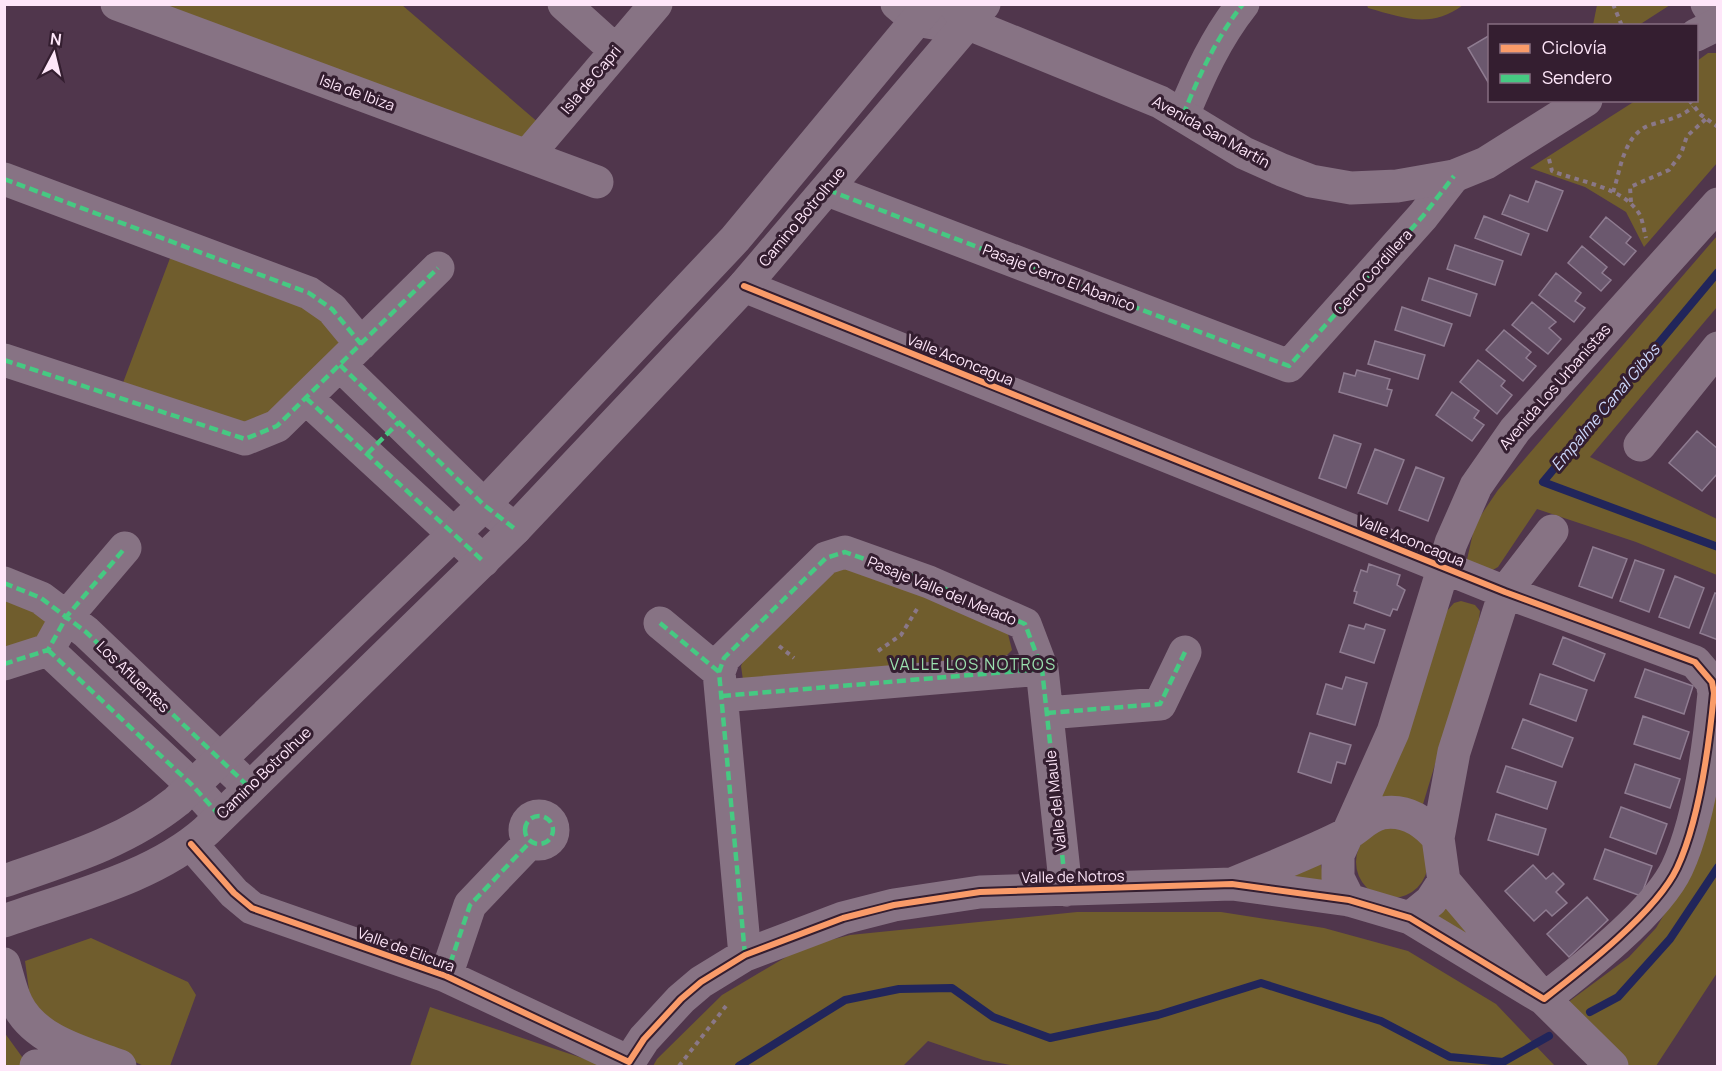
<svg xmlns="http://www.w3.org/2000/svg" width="1722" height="1071" font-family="Manrope,sans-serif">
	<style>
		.green { fill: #705d2d }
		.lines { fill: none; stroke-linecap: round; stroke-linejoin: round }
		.stream { stroke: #21255b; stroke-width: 8 }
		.building { fill: #6b586e; stroke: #8f7c91; stroke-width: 1.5 }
		.path { stroke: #8a7888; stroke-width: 4; stroke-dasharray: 4.5 4.5; stroke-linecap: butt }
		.minor { stroke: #877384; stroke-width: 33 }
		.tertiary { stroke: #877384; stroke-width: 33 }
		.quiet { stroke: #46c982; stroke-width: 4.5; stroke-dasharray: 9 4.5; stroke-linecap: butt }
		.cycleway-casing { stroke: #341e30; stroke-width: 10 }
		.cycleway { stroke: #fa9b69; stroke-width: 6 }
		.labels { text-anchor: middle; stroke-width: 6; stroke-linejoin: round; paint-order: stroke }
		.street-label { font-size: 15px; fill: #fee6f9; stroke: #341e30 }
		.water-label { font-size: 16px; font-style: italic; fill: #cdd8fd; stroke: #341e30 }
		.neighbourhood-label { font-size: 16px; letter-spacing: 1.5px; fill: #9be2af; stroke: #341e30 }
	</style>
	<rect width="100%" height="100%" fill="#50364c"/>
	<!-- green -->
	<path class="green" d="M134,4L402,5L547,130L526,153Z
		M1367,5V4L1463,5C1431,29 1404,18 1368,8Z
		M1597,5V4L1670,5L1639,25H1593Z
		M1708,53H1717V163L1644,247L1626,212L1585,187L1530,168L1635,101L1696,100L1697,61Z
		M1717,236V307L1590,457L1717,519V575L1636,542L1537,509L1498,567L1482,576L1466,564L1475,524L1498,490Z
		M175,245L308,294L359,344L244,437L118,396Z
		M840,568H854L1007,630L1012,650L1001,661L743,680L741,666L746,655L812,584Z
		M4,587L62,616L45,646L4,660Z
		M1461,601L1475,605L1480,611L1479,619L1420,814L1377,805L1445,613L1454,603Z
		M1717,738V973L1656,1066H1628L1567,1003L1629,957L1656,928L1671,903Z
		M1356 862a36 36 0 1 1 72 0a36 36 0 1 1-72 0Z
		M1319,857L1326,887L1271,880Z
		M1453,897L1481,945L1429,919Z
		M1077,912H1221L1324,928L1408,951L1496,1004L1555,1066H1016L983,1060L928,1041L903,1066H653L657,1059L722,995L803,947L850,935Z
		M91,938L188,982L196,995L170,1066H144L39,1020L31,1005L25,961Z
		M430,1007L600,1064L599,1066H410Z
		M4,1032L25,1061L19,1066H5Z"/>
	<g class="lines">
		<!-- stream -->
		<path class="stream" d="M1718,272L1543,482L1718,547
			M1590,1012L1618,997L1670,939L1718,867
			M739,1066L845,1000L899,989L952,988L993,1017L1050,1038L1158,1015L1261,983L1381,1021L1450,1057L1503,1062L1549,1036"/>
	</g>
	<!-- building -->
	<path class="building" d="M1490,35V81L1488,82L1468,48Z
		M1536,181L1563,191L1547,231L1502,214L1510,195L1528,202Z
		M1484,216L1529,234L1521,255L1475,238Z
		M1606,217L1631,237L1626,243L1636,251L1624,265L1590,237Z
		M1455,245L1503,261L1495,285L1447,269Z
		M1582,246L1607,267L1602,273L1611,280L1601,291L1568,263Z
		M1556,273L1581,293L1575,301L1585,308L1574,322L1539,295Z
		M1429,278L1477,294L1470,316L1422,300Z
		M1532,302L1556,322L1549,328L1561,339L1548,354L1512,325Z
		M1402,307L1452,324L1444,346L1395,330Z
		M1504,330L1531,352L1526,358L1536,366L1523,381L1486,350Z
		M1375,341L1425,355L1418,379L1368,364Z
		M1478,360L1505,381L1501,386L1512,395L1497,414L1460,382Z
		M1357,370L1390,379L1387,389L1392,390L1387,406L1339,392L1344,373L1355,376Z
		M1452,392L1479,411L1474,418L1484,425L1472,441L1436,415Z
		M1697,431L1718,449V473L1702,491L1669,463Z
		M1334,435L1361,444L1346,488L1319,478Z
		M1375,449L1404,460L1387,504L1358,493Z
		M1416,467L1444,478L1428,521L1399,510Z
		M1593,547L1627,559L1612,598L1579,586Z
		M1635,560L1664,570L1649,612L1620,601Z
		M1369,564L1400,575L1397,585L1405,590L1397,610L1393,609L1390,616L1354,603L1357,592L1354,591L1361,570L1367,572Z
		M1675,576L1704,588L1689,628L1659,617Z
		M1715,593L1718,594V640L1700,633Z
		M1366,624L1385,630L1374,663L1340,652L1349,625L1364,629Z
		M1563,637L1605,654L1594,681L1553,664Z
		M1645,669L1693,686L1684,714L1635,697Z
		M1540,674L1587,690L1576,721L1530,704Z
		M1346,677L1367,683L1355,725L1317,714L1326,684L1342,689Z
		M1643,716L1689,732L1680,759L1634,744Z
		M1523,719L1573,738L1562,767L1512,748Z
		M1310,733L1351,745L1345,764L1337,762L1331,783L1298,772Z
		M1635,764L1680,779L1670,808L1625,793Z
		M1506,766L1556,782L1547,809L1497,792Z
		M1621,807L1667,824L1656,854L1610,837Z
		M1496,814L1546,829L1538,855L1488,840Z
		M1605,849L1652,866L1641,896L1594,879Z
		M1533,865L1546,879L1553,873L1564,884L1556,892L1567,903L1552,916L1546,910L1534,921L1505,891Z
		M1587,897L1608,920L1569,957L1547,934Z"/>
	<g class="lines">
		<!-- path -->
		<path class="path" d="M1613,4L1622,26
			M1689,100L1701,115L1718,127
			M1549,159L1552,171C1580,182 1624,187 1640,215C1643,222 1644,231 1646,238
			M1613,192C1621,169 1623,135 1650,125C1666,120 1680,118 1693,107
			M1631,202L1630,187L1669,170L1681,154L1687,136L1706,119
			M779,646L794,658
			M878,651L901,635L917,609
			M679,1066L726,1006"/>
		<!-- minor -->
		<path class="minor" d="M117,4L597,182
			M564,4L616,51
			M897,4L916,20L945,25L969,24
			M1707,4L1718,21
			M1183,115C1199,76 1216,38 1243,4
			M527,156L656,4
			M4,179L309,293L332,309L361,344
			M828,190L1289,366L1423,216L1454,176
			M744,286L1505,592L1695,662L1712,682L1714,693C1709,746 1699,821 1677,868C1657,911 1583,969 1544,999
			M4,360L245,439L277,426L438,268
			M340,365L484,505L515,529
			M306,398L483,561
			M1640,445L1718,348
			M4,583L41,598L86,632L249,787
			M660,623L719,672
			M48,650L192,785L220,816
			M4,664L48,650L67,616L125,548
			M722,696L1042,669
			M1047,713L1160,704L1185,652
			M525 830a14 14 0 1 1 28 0a14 14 0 1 1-28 0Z
			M191,844L234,893L252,908L446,976L629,1062L644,1039L681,999L701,982L745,955L843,918L894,905L980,892L1232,884L1349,900L1410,918L1544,999
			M1444,881L1544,999L1612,1066
			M1232,884C1270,868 1310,853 1347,834C1360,827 1367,816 1382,813C1406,809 1424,821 1438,838
			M1349,900L1338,878V855L1393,732L1451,543L1476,486L1515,430L1718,204
			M1410,918L1431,901L1444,881L1438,838L1454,752L1505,592L1552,531
			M745,955L719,672L724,658L826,558L845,552L929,582L1025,624L1042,669L1066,890
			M446,976L470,905L531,841"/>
		<!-- tertiary -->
		<path class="tertiary" d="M957,8L969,24L1160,102L1244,153L1282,170L1311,181L1351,188L1397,186L1454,176L1486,163L1586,100
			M1696,35L1718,24
			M4,881C65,860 126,842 177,801L484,505L735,239L930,4
			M4,921C71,897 153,878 206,831L515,529L744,286L984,4
			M4,964C8,977 11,992 17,1004C35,1041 85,1053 120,1066
			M36,1066L97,1061"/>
		<!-- quiet -->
		<path class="quiet" d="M1183,115C1199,76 1216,38 1243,4
			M4,179L309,293L332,309L361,344
			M828,190L1289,366L1423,216L1454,176
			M4,360L245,439L277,426L438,268
			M340,365L484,505L515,529
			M306,398L483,561
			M367,454L399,422
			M4,583L41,598L86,632L249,787
			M660,623L719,672
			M48,650L192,785L220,816
			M4,664L48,650L67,616L125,548
			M722,696L1042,669
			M1047,713L1160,704L1185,652
			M525 830a14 14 0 1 1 28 0a14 14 0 1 1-28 0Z
			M745,955L719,672L724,658L826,558L845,552L929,582L1025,624L1042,669L1066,890
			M446,976L470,905L531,841"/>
		<defs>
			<path id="cycleway" d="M191,844L234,893L252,908L446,976L629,1062L644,1039L681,999L701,982L745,955L843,918L894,905L980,892L1232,884L1349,900L1410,918L1544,999C1583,969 1657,911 1677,868C1699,821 1709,746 1714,693L1712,682L1695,662L1505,592L744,286"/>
		</defs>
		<!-- cycleway casing -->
		<use href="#cycleway" class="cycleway-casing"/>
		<!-- cycleway -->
		<use href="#cycleway" class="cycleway"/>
	</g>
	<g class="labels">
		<!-- street labels -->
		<g class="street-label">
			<text transform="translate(591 80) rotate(-50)" y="5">Isla de Capri</text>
			<text transform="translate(357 93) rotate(20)" y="5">Isla de Ibiza</text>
			<text transform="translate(1211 132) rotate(29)" y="5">Avenida San Martín</text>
			<text transform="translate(802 217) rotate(-50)" y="5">Camino Botrolhue</text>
			<text transform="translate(1373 272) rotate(-48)" y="5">Cerro Cordillera</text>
			<text transform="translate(1059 278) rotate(21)" y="5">Pasaje Cerro El Abanico</text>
			<text transform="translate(960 360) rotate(22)" y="5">Valle Aconcagua</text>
			<text transform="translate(1555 387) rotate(-49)" y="5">Avenida Los Urbanistas</text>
			<text transform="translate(1411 541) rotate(22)" y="5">Valle Aconcagua</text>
			<text transform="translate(942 591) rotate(22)" y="5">Pasaje Valle del Melado</text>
			<text transform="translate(133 677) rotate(44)" y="5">Los Afluentes</text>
			<text transform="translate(264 773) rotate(-44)" y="5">Camino Botrolhue</text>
			<text transform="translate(1056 801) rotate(-96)" y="5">Valle del Maule</text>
			<text transform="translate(1073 877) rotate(-1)" y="5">Valle de Notros</text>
			<text transform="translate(406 950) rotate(20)" y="5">Valle de Elicura</text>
		</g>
		<!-- water labels -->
		<g class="water-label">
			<text transform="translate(1605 407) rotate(-50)" y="6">Empalme Canal Gibbs</text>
		</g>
		<!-- neighbourhood labels -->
		<g class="neighbourhood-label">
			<text x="973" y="670">VALLE LOS NOTROS</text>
		</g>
	</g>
	<!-- border -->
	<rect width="1722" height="1071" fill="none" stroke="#fee6f9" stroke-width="12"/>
	<!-- legend -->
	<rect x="1488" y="24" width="210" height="78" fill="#341e30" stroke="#856e80" stroke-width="1.5"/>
	<rect x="1500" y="44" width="30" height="9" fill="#fa9b69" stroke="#856e80" stroke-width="1.5"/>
	<text x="1542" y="54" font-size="18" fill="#fee6f9">Ciclovía</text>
	<rect x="1500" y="74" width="30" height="9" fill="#46c982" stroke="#856e80" stroke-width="1.5"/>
	<text x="1542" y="84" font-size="18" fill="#fee6f9">Sendero</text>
	<!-- north arrow -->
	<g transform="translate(54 54) rotate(7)" stroke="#341e30" stroke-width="4.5" paint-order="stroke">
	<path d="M0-4.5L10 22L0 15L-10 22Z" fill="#fee6f9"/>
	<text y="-9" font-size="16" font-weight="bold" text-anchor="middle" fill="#fee6f9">N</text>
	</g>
</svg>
